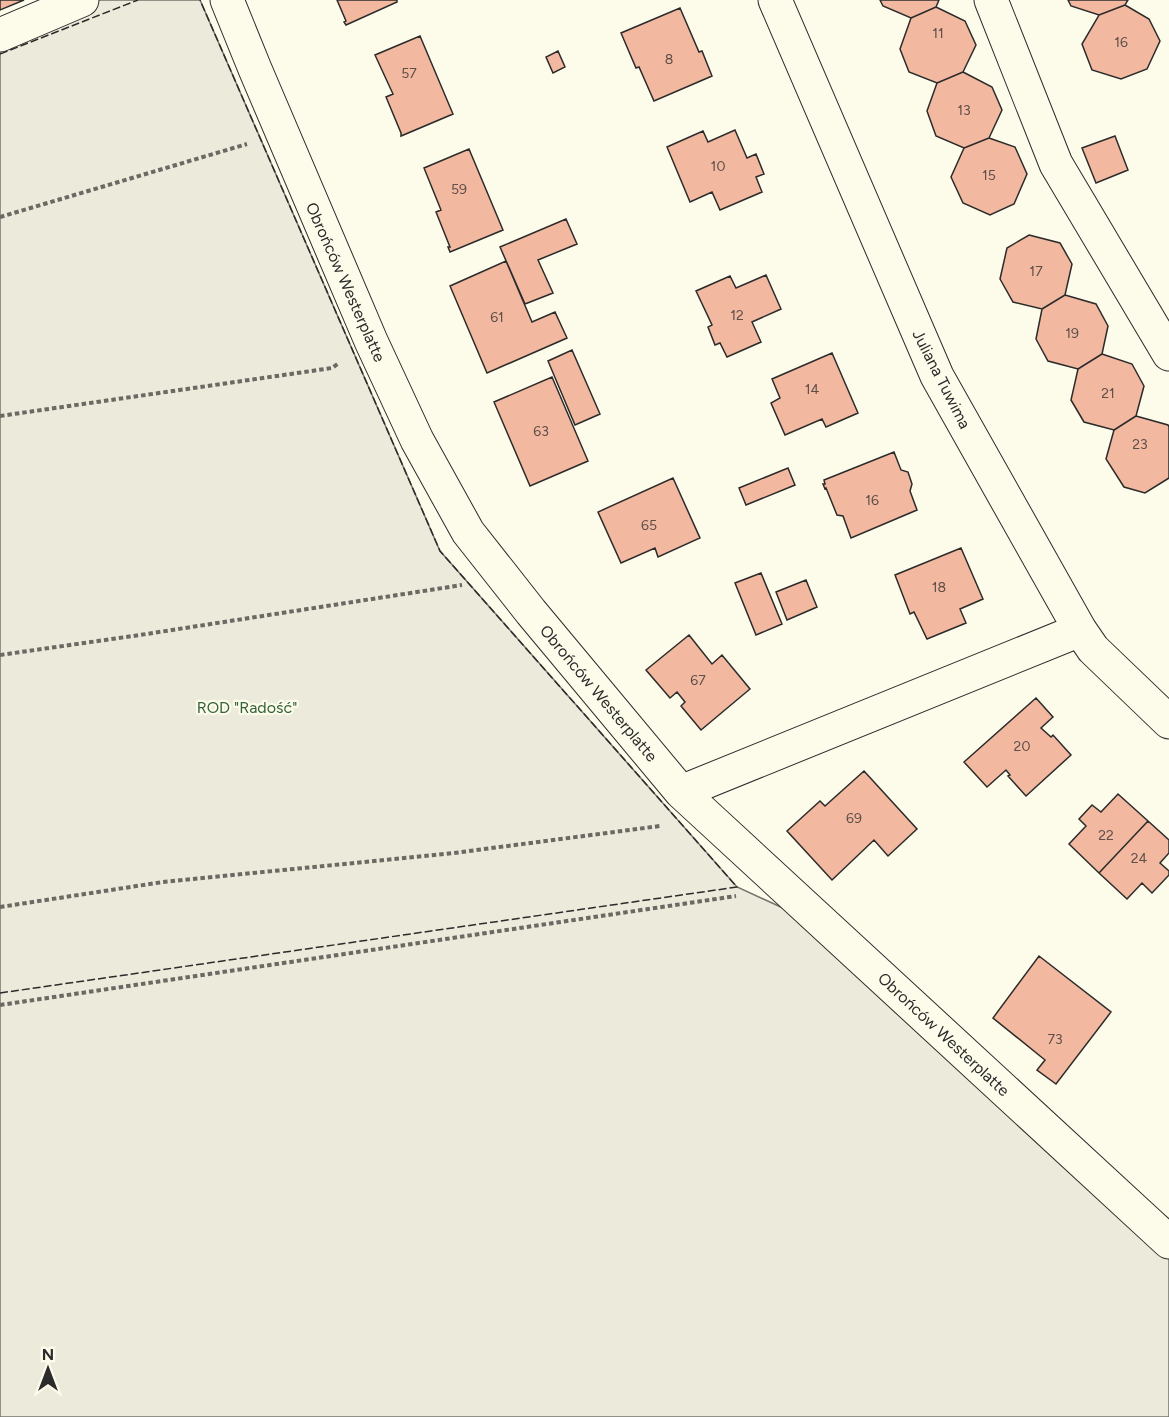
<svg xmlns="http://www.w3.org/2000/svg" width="1169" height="1417" font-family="Figtree,sans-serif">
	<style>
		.green { fill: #ecebdb; stroke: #74746e; stroke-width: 1.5 }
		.building { fill: #f2b8a0; stroke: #2b2b2b; stroke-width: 1.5 }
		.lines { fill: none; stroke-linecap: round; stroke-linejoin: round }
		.minor-casing { stroke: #2b2b2b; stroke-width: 35 }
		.path { stroke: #6a6964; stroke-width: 4; stroke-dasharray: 4.5 3; stroke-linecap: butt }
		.minor { stroke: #fdfbea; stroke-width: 33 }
		.fence { stroke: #2b2b2b; stroke-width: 1.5; stroke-dasharray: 8 3; stroke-linecap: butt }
		.labels { text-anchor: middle; stroke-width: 4.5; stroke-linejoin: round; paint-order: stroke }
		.number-label { font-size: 14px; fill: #5d4e48 }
		.street-label { font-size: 16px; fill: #2b2b2b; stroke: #fdfbea }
		.park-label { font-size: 16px; fill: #34623c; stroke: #fdfbea }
	</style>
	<rect width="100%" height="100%" fill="#fdfbea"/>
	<!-- green -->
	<path class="green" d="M98,0H200L440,551L737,887L783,908L1169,1219V1417H0V41Z"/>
	<!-- building -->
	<path class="building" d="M0,0H24L0,10Z
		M337,0H397V2L346,25L344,22L346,21Z
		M880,0H939L936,7L911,18L883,6Z
		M1068,0H1128L1125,5L1099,15L1071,6Z
		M1125,5L1149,19L1160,41L1147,69L1121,79L1092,70L1082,44L1099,15Z
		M936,7L965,21L976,45L963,72L937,83L909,72L900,49L911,18Z
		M680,8L699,52L702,51L712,76L654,101L639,67L636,68L621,33Z
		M420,36L453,114L401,136V133L386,97L393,94L375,55Z
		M558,51L565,67L553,73L546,57Z
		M963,72L992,87L1002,110L989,138L964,148L936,136L927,111L937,83Z
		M735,130L747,158L756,154L764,174L756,177L762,192L720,210L712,192L690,202L667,147L703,131L708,142Z
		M1115,136L1128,170L1096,183L1082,148Z
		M989,138L1015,147L1027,174L1014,204L990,215L963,203L951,177L964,148Z
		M469,149L503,230L450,252L448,247H450L436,212L441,210L424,168Z
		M566,219L577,244L538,260L553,293L525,304L500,247Z
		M1029,235L1060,243L1072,264L1065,295L1042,309L1013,302L1000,279L1007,248Z
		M506,261L532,322L555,312L567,338L487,373L450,286Z
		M766,275L781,309L752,322L761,342L727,357L720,343L715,345L708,327L712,325L696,291L730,276L736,288Z
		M1065,295L1096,304L1108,326L1102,354L1078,369L1048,361L1036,339L1042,309Z
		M572,350L600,414L575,425L548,361Z
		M832,353L858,413L826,427L822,419L785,435L771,403L780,398L772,379Z
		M1102,354L1132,364L1144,386L1136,416L1114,430L1084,422L1071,400L1078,369Z
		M552,377L588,461L530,486L494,402Z
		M1136,416L1168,425L1169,427V478L1145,493L1124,487L1106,459L1114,430Z
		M894,452L901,470L908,472L912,484L910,491L917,510L851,538L843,516L837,515L826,488L825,489L823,484H825L824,480Z
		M788,468L795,485L746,505L739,488Z
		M673,478L700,538L658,557L655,548L621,563L598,512Z
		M961,548L983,599L960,609L966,623L927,639L914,612L910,614L895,575Z
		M761,573L782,624L756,635L735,583Z
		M806,580L817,607L787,620L776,592Z
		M689,635L712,664L722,655L750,689L701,730L681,706L685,702L677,692L670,698L646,670Z
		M1036,698L1053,717L1041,728L1051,737L1053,735L1071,755L1026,796L1008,776L1010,775L1006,770L987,787L964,762Z
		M864,771L917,829L888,856L874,840L832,880L787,831L820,801L825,806Z
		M1118,794L1148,821L1099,873L1069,844L1086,826L1079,819L1092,805L1101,812Z
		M1148,821L1169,840V853L1160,863L1169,871V875L1152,893L1142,883L1127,899L1099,873Z
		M1039,956L1111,1012L1056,1084L1037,1070L1045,1060L993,1018Z"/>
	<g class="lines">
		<defs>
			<path id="minor" d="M227,0L255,69L371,341L417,440L468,532L531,612L681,792L1169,1242
				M775,0L937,376L1080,630L1093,649L1169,722
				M991,0L1056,164L1169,354
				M0,35L82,0
				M681,792L1080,630"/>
		</defs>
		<!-- minor casing -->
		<use href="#minor" class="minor-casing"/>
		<!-- path -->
		<path class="path" d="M0,217L247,144
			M0,416L332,368L339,363
			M0,655L140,635L462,585
			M0,907L163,882L454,853L660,826
			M0,1005L736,896"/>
		<!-- minor -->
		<use href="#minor" class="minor"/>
		<!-- fence -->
		<path class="fence" d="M0,54L138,0
			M0,993L737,887L440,551L200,0"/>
	</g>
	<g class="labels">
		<!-- number labels -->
		<g class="number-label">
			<text x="938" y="38">11</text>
			<text x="1121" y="47">16</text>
			<text x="669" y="64">8</text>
			<text x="409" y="78">57</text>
			<text x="964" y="115">13</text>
			<text x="718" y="171">10</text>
			<text x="989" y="180">15</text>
			<text x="459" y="194">59</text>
			<text x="1036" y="276">17</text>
			<text x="737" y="320">12</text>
			<text x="497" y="322">61</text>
			<text x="1072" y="338">19</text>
			<text x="812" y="394">14</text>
			<text x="1108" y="398">21</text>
			<text x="541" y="436">63</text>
			<text x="1140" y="449">23</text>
			<text x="872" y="505">16</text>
			<text x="649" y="530">65</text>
			<text x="939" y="592">18</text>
			<text x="698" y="685">67</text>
			<text x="1022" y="751">20</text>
			<text x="854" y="823">69</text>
			<text x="1106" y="840">22</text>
			<text x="1139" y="863">24</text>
			<text x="1055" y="1044">73</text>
		</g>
		<!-- street labels -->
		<g class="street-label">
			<text transform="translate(346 282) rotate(66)" y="6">Obrońców Westerplatte</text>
			<text transform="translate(942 379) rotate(63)" y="6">Juliana Tuwima</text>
			<text transform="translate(599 693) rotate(50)" y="6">Obrońców Westerplatte</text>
			<text transform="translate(944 1034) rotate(43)" y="6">Obrońców Westerplatte</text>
		</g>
		<!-- park labels -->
		<g class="park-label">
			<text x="247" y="713">ROD "Radość"</text>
		</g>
	</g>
	<!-- north arrow -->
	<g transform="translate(48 1369)" stroke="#fdfbea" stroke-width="4.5" paint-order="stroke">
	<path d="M0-4.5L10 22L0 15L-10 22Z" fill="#2b2b2b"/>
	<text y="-9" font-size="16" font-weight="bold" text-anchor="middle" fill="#2b2b2b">N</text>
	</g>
</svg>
